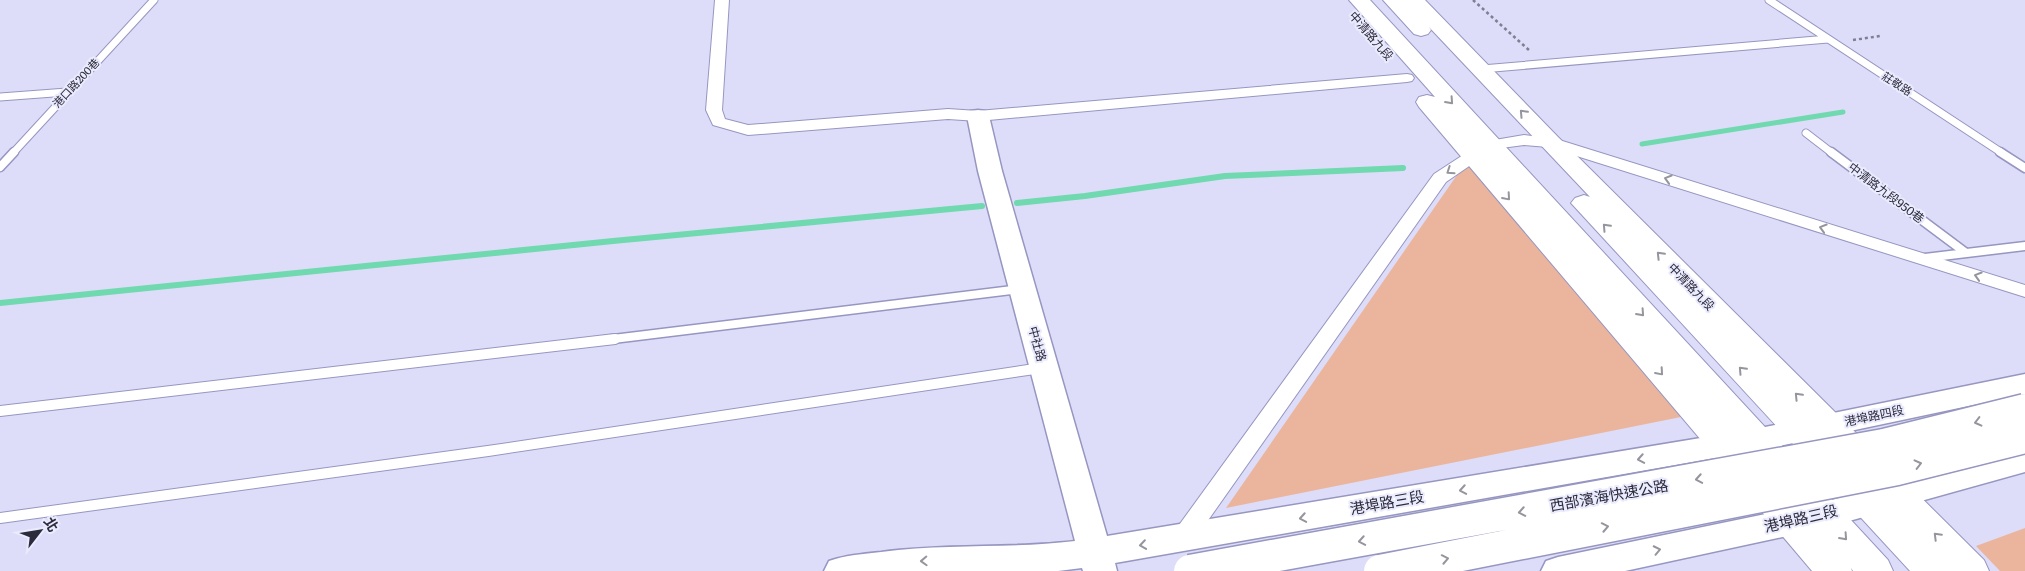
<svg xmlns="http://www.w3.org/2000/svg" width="2025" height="571" font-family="Literata,'Noto Sans TC',serif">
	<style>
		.green { fill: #ebb59d }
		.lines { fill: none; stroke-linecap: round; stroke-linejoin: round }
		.stream-far1 { stroke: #70d9af; stroke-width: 5 }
		.stream { stroke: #70d9af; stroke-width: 6 }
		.lane-far2-casing { stroke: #9696c1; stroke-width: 9 }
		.lane-far1-casing { stroke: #9696c1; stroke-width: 11 }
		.lane-casing { stroke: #9696c1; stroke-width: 12 }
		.street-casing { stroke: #9696c1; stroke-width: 2 }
		.secondary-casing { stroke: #9696c1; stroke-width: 3 }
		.primary-casing { stroke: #9696c1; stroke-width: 2 }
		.path { stroke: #7e7e94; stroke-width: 2.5; stroke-dasharray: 3 3; stroke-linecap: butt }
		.lane-far2 { stroke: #fff; stroke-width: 7 }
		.lane-far1 { stroke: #fff; stroke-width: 8 }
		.lane { stroke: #fff; stroke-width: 10 }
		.street { fill: #fff; fill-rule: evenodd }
		.secondary { fill: #fff; fill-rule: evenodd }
		.primary { fill: #fff; fill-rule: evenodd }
		.highway-bridge-casing { stroke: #9696c1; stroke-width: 35; stroke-linecap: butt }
		.highway-bridge { stroke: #fff; stroke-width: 32 }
		.oneway { stroke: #95959e }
		.labels { text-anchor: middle; stroke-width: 4; stroke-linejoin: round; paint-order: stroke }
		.far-street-label { font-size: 11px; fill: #2b2b3c; stroke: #ebebfe }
		.street-label { font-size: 12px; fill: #2b2b3c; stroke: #ebebfe }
		.near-street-label { font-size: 15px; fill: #2b2b3c; stroke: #ebebfe }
	</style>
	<rect width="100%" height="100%" fill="#ddddf9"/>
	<!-- green -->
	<path class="green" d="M1466,162L1686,416L1226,508Z
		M2025,528V571H2000L1976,546Z"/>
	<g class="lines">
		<!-- stream-far1 -->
		<path class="stream-far1" d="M1642,144L1843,112"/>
		<!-- stream -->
		<path class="stream" d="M1017,203L1085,196L1225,176L1403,168
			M0,303L613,241L982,206"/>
		<defs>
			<path id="lane-far2" d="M1769,0L2002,153
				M1482,69L1828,39
				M0,97L67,92
				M1806,133L1832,153
				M13,153L154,0"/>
			<path id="lane-far1" d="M1831,152L1966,253
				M2000,152L2025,168
				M0,167L14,152
				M1925,258L2025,246
				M605,340L1020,289"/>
			<path id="lane" d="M0,411L615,339
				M0,518L488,451L1041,368"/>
			<path id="street" d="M715,0H729L722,110L725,119L748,125L948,109L978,111L1407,74L1412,75L1414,78L1412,81L1407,82L978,121L948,119L748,135L713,125L706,110Z
				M1524,135L1556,139L2025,285V297L1548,147L1524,145L1494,149L1446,182L1190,546L1182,549L1174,546L1170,539L1174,532L1434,174L1483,142Z"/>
			<path id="secondary" d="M978,110L986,111L989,116L1002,171L1107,536L1755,429L2025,374V394L1755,451L1115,563L1117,571H1083L1082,568L1058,571H824L829,561C846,555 863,554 881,552C946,543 1011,549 1075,541L978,171L967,116L970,111Z
				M2025,448V472L1824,528L1625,571H1541L1546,561L1558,557L1824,502Z"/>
			<path id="primary" d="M1349,0H1370L1888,560L1893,571H1853L1851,568L1852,571H1812L1419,107L1416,102L1419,97L1427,95L1435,97Z
				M1383,0H1404L1407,3L1404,0H1425L1558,137L1984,560L1989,571H1910L1571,203L1575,198L1584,195L1590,197L1429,27L1431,30L1428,34L1421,36L1414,34Z"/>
		</defs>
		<!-- lane-far2 casing -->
		<use href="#lane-far2" class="lane-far2-casing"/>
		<!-- lane-far1 casing -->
		<use href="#lane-far1" class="lane-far1-casing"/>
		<!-- lane casing -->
		<use href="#lane" class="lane-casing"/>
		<!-- street casing -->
		<use href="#street" class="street-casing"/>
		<!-- secondary casing -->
		<use href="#secondary" class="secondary-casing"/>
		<!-- primary casing -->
		<use href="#primary" class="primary-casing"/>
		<!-- path -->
		<path class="path" d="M1473,0L1530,51
			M1853,40L1880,36"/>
		<!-- lane-far2 -->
		<use href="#lane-far2" class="lane-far2"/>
		<!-- lane-far1 -->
		<use href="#lane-far1" class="lane-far1"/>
		<!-- lane -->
		<use href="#lane" class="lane"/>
		<!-- street -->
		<use href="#street" class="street"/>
		<!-- secondary -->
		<use href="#secondary" class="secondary"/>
		<!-- primary -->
		<use href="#primary" class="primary"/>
		<defs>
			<path id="highway-bridge" d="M1190,571L1884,445L2025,410
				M1380,571L1897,469L2025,437"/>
		</defs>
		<!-- highway-bridge casing -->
		<use href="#highway-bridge" class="highway-bridge-casing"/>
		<!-- highway-bridge -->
		<use href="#highway-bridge" class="highway-bridge"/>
	</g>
	<!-- one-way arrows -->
	<defs><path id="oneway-chevron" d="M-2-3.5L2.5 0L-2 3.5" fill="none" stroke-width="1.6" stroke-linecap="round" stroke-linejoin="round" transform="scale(1.25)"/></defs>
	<g class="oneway">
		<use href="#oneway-chevron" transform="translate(1450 101) rotate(48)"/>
		<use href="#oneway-chevron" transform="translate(1523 113) rotate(-133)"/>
		<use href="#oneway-chevron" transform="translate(1450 171) rotate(146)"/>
		<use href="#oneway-chevron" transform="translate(1668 179) rotate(-163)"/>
		<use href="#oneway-chevron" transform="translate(1507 197) rotate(49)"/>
		<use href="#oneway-chevron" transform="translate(1606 227) rotate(-133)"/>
		<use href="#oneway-chevron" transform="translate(1823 228) rotate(-163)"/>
		<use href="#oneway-chevron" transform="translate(1660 255) rotate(-134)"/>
		<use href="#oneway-chevron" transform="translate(1978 276) rotate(-163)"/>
		<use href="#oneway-chevron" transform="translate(1641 313) rotate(48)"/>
		<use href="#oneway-chevron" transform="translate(1742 370) rotate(-133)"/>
		<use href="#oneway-chevron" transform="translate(1660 372) rotate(49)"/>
		<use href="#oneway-chevron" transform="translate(1798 396) rotate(-134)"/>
		<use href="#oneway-chevron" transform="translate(1978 422) rotate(166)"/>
		<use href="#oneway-chevron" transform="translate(1641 459) rotate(170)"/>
		<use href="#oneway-chevron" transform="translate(1918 464) rotate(-14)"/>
		<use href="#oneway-chevron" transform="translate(1699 479) rotate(170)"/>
		<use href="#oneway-chevron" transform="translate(1463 490) rotate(170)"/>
		<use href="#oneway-chevron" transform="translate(1522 512) rotate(170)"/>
		<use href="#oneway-chevron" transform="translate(1303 518) rotate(170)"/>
		<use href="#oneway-chevron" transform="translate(1605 527) rotate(-11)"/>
		<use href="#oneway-chevron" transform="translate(1937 536) rotate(-135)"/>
		<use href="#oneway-chevron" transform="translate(1844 537) rotate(48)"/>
		<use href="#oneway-chevron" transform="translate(1362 541) rotate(170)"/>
		<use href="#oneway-chevron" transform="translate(1143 545) rotate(172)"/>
		<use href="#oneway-chevron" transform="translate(1657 550) rotate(-12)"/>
		<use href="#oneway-chevron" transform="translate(1445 559) rotate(-11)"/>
		<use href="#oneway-chevron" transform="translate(924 561) rotate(178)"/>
	</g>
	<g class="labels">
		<!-- far-street labels -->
		<g class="far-street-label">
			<text transform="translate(76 83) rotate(-47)" y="4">港口路200巷</text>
			<text transform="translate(1897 84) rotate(33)" y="4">莊敬路</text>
		</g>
		<!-- street labels -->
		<g class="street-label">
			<text transform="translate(1371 36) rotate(49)" y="4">中清路九段</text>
			<text transform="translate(1886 193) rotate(37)" y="4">中清路九段950巷</text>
			<text transform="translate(1691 287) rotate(46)" y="4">中清路九段</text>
			<text transform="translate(1037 344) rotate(75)" y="4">中社路</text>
			<text transform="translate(1874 416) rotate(-12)" y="4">港埠路四段</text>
		</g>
		<!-- near-street labels -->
		<g class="near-street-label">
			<text transform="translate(1609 496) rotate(-10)" y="5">西部濱海快速公路</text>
			<text transform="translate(1387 503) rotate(-10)" y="5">港埠路三段</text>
			<text transform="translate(1801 519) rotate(-13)" y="5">港埠路三段</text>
		</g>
	</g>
	<!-- north arrow -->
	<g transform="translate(40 531) rotate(59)" stroke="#ebebfe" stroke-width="4" paint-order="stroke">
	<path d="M0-4L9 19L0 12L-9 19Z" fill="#2b2b3c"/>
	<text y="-8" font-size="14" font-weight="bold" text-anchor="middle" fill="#2b2b3c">北</text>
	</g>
</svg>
